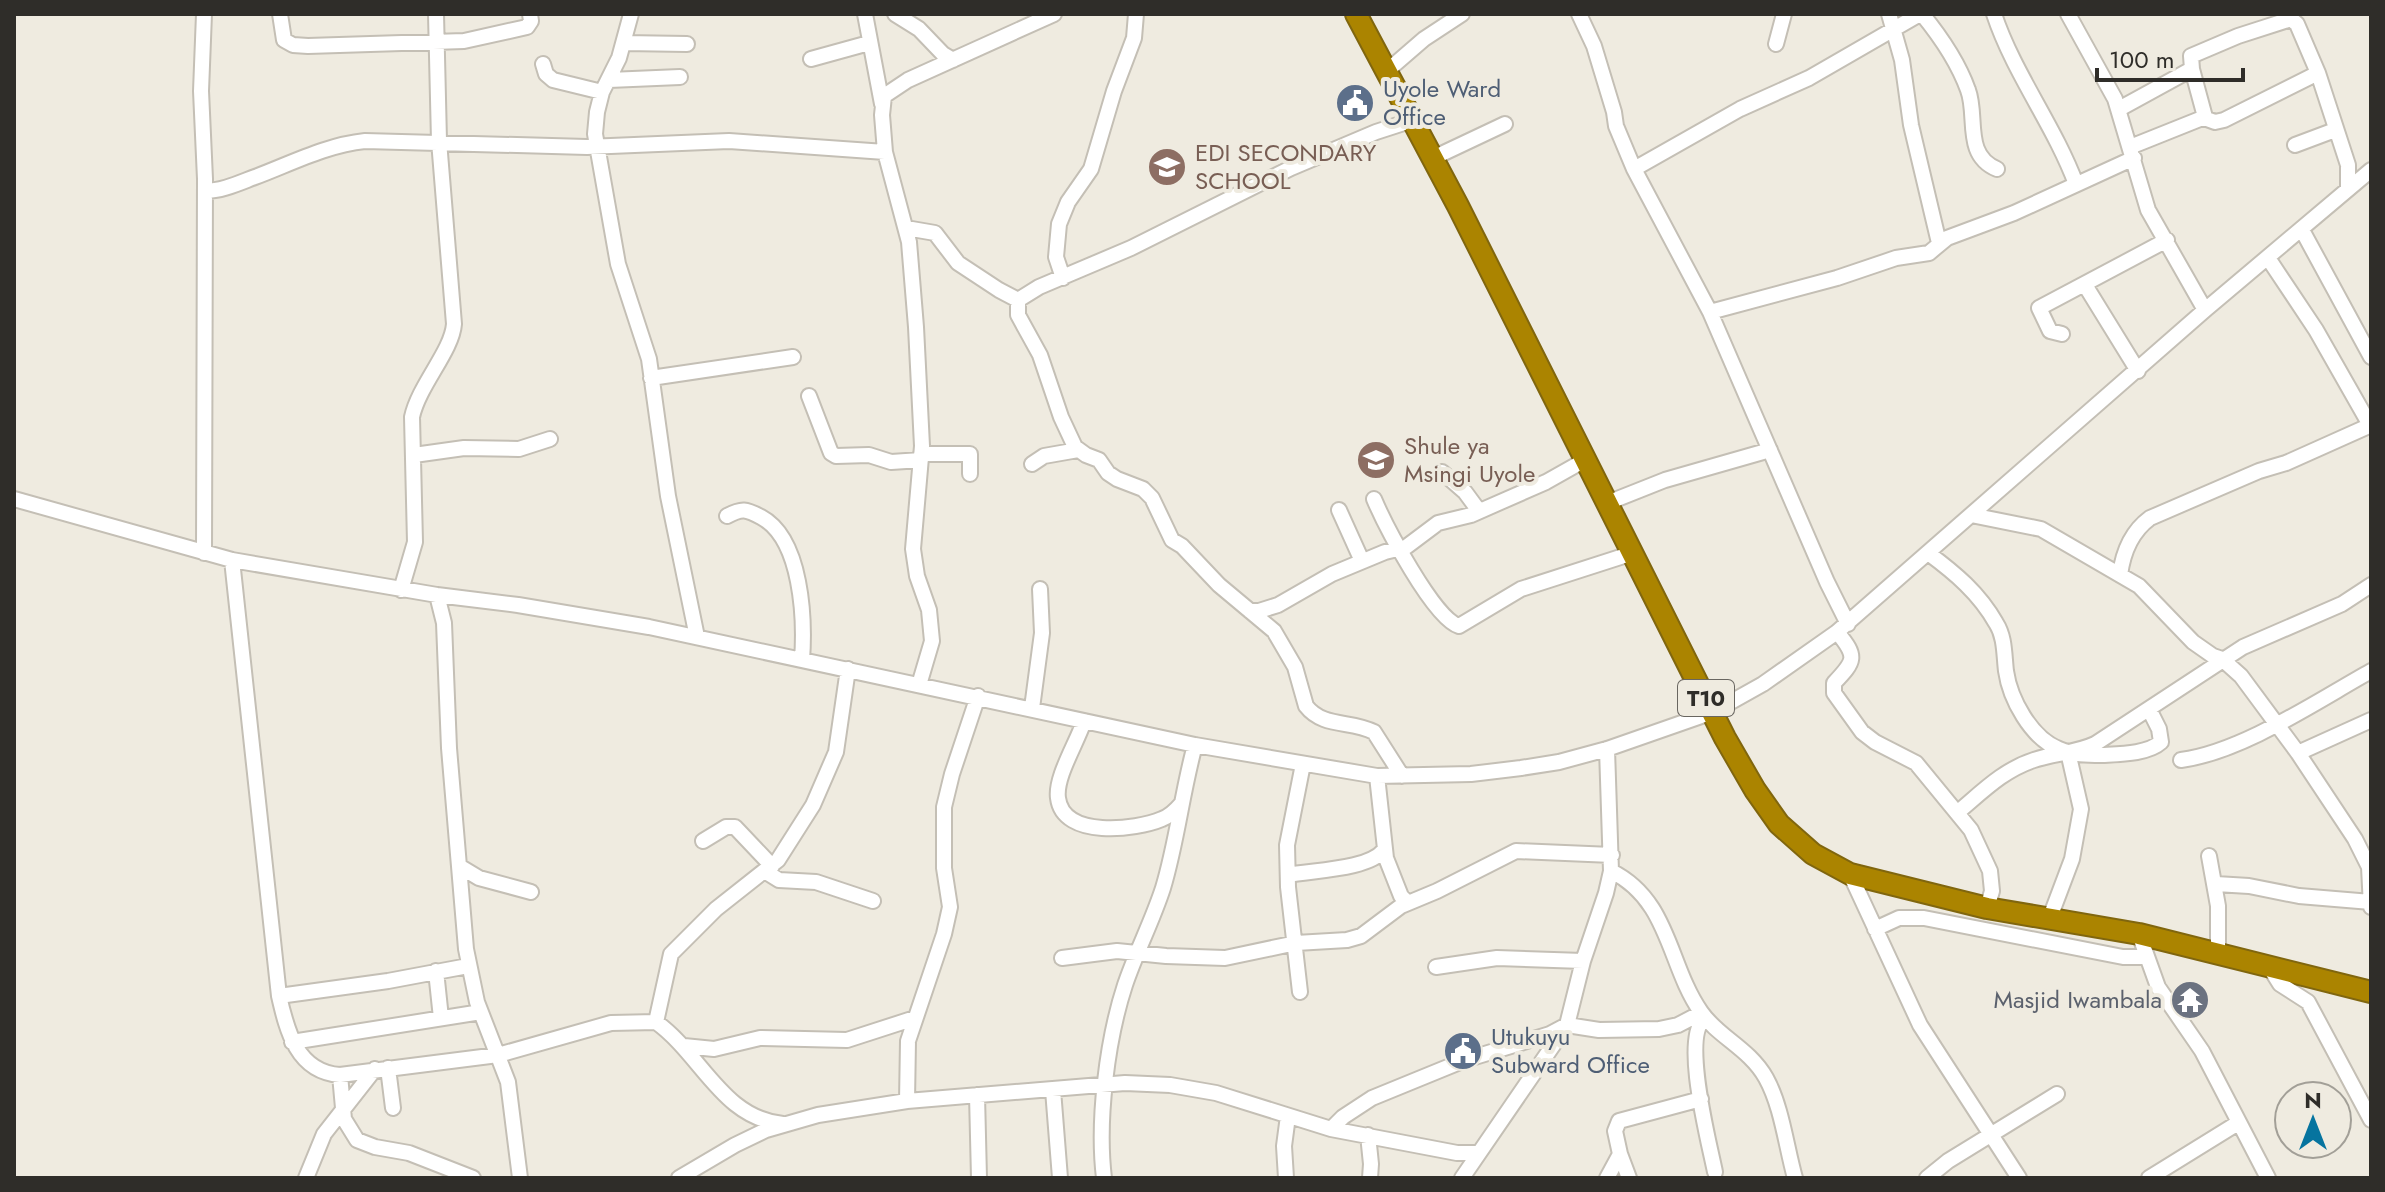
<svg xmlns="http://www.w3.org/2000/svg" width="2385" height="1192" font-family="Jost,sans-serif">
	<style>
		.lines { fill: none; stroke-linecap: round; stroke-linejoin: round }
		.minor-casing { stroke: #c4bfb5; stroke-width: 18 }
		.highway-casing { stroke: #80660e; stroke-width: 24 }
		.minor { stroke: #fff; stroke-width: 14 }
		.highway { stroke: #ab8400; stroke-width: 20 }
		.labels { text-anchor: middle; stroke-width: 8; stroke-linejoin: round; paint-order: stroke }
		.shield { fill: #efebe0; stroke: #696660; stroke-width: 2 }
		.shield-label { font-size: 22px; font-weight: bold; fill: #2f2d29 }
		.service-label { font-size: 24px; fill: #4e5e75; stroke: #efebe0; text-anchor: start }
		.education-label { font-size: 24px; fill: #785e54; stroke: #efebe0; text-anchor: start }
		.worship-label { font-size: 24px; fill: #5b616d; stroke: #efebe0; text-anchor: end }
	</style>
	<rect width="100%" height="100%" fill="#efebe0"/>
	<g class="lines">
		<defs>
			<path id="minor" d="M204,14L201,91L205,179L204,553
				M280,14L284,40L293,45L308,46L464,41L527,27L531,21L530,14
				M631,14L619,58L602,92L597,112L595,134L618,264L649,359L668,496L697,637
				M865,14L882,104
				M895,14L919,29L943,54L953,60
				M1579,14L1594,46L1614,112L1616,126L1634,169L1710,312L1827,582L1848,624
				M1889,14L1902,60L1911,125L1939,243
				M1922,14C1940,36 1958,62 1968,90C1978,116 1963,155 1997,169
				M1994,14C2014,74 2054,125 2076,184
				M2068,14L2115,99L2148,210L2205,310
				M624,43L687,44
				M1776,44L1784,14
				M811,59L869,43
				M543,64L546,74L553,80L602,92
				M1387,71L1424,39L1462,14
				M609,80L680,77
				M2119,109L2192,69
				M2204,118L2215,122L2224,120L2318,73
				M2295,145L2335,130
				M2130,147L2205,117L2192,69L2191,56L2238,36L2291,19L2297,24L2318,73L2348,165V189
				M1433,158L1505,124
				M1634,169L1740,109L1809,78L1920,14
				M205,191C222,191 239,183 255,177C290,164 326,145 365,141L587,147L729,141L885,152
				M906,228L935,233L958,263L999,290L1018,300
				M2302,230L2371,357
				M2268,258L2316,330L2370,425
				M1063,278L1056,257L1059,224L1068,202L1091,169L1114,91L1134,38L1136,14
				M2085,285L2138,371
				M1018,300V315L1040,355L1061,417L1075,447L1086,455L1099,460L1108,473L1117,479L1143,489L1152,498L1172,540L1182,546L1219,585L1274,631L1295,667L1306,706C1323,728 1351,720 1374,732L1402,776
				M1018,300L1039,287L1131,248L1291,168L1376,132L1413,120
				M1710,312L1837,278L1896,258L1929,253L1947,238L2014,213L2134,158
				M2062,334L2050,331L2039,308L2167,240
				M651,378L793,357
				M809,396L831,453L836,456L869,455L891,462L921,460
				M921,454H970V474
				M414,455L464,448L519,449L550,439
				M1032,464L1044,456L1078,450
				M1442,472L1465,492L1479,511
				M14,499L232,560L437,595L518,605L649,627L1195,745L1377,776L1471,774L1521,768L1559,762L1607,749L1713,712L1763,684L1837,632L2205,310L2371,170
				M1374,499C1385,525 1434,619 1459,626L1521,589L1633,553
				M1607,503L1665,480L1770,450
				M1339,510L1362,561
				M1971,515L2041,529L2139,586L2193,642L2213,656L2222,659L2241,676L2298,753L2355,839L2369,867L2371,907
				M727,516C742,508 746,509 761,517C802,539 805,619 802,660
				M1928,553C1955,573 1979,593 1996,623C2005,637 2004,654 2006,671C2010,699 2031,738 2059,749C2073,755 2088,755 2102,755C2119,754 2148,754 2161,742L2159,729L2149,709
				M232,560L279,996C287,1031 297,1072 340,1075L498,1055L611,1023L656,1022C702,1055 722,1118 783,1124
				M2120,575C2123,552 2131,532 2150,518L2259,471L2286,463L2371,425
				M401,590L415,542L412,417C419,385 452,351 454,324L439,141L436,14
				M437,595L444,623L449,748L466,949L477,1002L508,1082L520,1178
				M1250,611H1259L1278,605L1332,574L1385,552L1406,547L1438,523L1471,515L1546,482L1585,460
				M1837,632C1858,657 1855,661 1834,683V693L1862,732L1875,742L1916,763L1971,830L1990,871L1992,891L1987,908
				M919,685L932,641L929,610L917,576L913,549L922,446L916,327L909,242L885,152L882,115L884,96L908,80L1054,14
				M1032,708L1042,633L1040,589
				M1084,721C1077,743 1055,777 1058,798C1063,839 1136,830 1162,819C1170,816 1176,810 1182,803
				M2298,753L2371,720
				M2181,760C2242,752 2317,701 2371,671
				M1377,776L1386,858L1401,896L1408,903
				M1958,812C1982,792 2003,770 2034,760C2055,753 2076,753 2095,744L2243,647L2342,604L2371,585
				M703,841L726,827H735L772,866
				M2209,856L2218,906V955
				M459,866L479,878L531,892
				M1611,871C1670,900 1668,965 1701,1012C1718,1037 1749,1048 1766,1078C1782,1107 1786,1146 1795,1178
				M766,872L779,880L816,882L873,901
				M1850,874L1920,1025L2019,1178
				M1288,875C1313,870 1368,870 1384,850
				M2216,884L2249,886L2299,896L2371,902
				M2049,920L2072,859L2081,809L2068,752
				M1875,929L1899,918H1924L2123,957H2146
				M2139,934L2158,987L2202,1051L2268,1178
				M1062,958L1117,951L1166,956L1225,958L1296,943L1347,940L1361,936L1401,906L1437,891L1516,851L1612,855
				M1436,967L1497,958L1583,961
				M2270,968L2280,984L2308,1002L2371,1120
				M436,971L441,1018
				M1300,992L1288,887L1287,845L1303,764
				M279,996L388,981L468,966
				M1705,1018C1681,1036 1709,1142 1715,1172
				M656,1022L671,954L716,909L778,860L813,805L836,752L848,669
				M292,1042L481,1012
				M684,1046L714,1049L760,1038L847,1040L915,1018
				M388,1068L393,1108
				M340,1075L344,1119L357,1140L375,1147L409,1153L473,1178
				M1053,1090L1060,1178
				M977,1095L979,1178
				M907,1101L908,1041L944,934L950,907L944,868V807L952,774L978,696
				M1331,1129L1343,1117L1372,1098L1465,1060L1550,1034L1567,1025L1599,1030L1659,1029L1678,1025L1701,1013
				M1368,1135L1371,1164L1370,1178
				M1620,1154L1629,1178
				M306,1178L324,1134L375,1069
				M679,1178L735,1145L766,1130L818,1115L907,1101L1125,1083L1170,1085L1216,1093L1331,1129L1457,1153H1478
				M1104,1178C1097,1121 1107,1040 1125,985C1136,952 1152,922 1163,888C1177,842 1182,792 1195,745
				M1286,1178L1284,1146L1288,1116
				M1462,1178L1567,1025L1583,961L1606,893L1611,871L1607,749
				M1607,1178L1620,1154L1615,1131L1619,1121L1701,1099
				M1927,1178L1948,1161L2057,1094
				M2149,1178L2238,1123"/>
			<path id="highway" d="M1356,14L1458,206L1725,738L1755,790L1779,824L1813,854L1850,874L1987,908L2139,934L2371,992"/>
		</defs>
		<!-- minor casing -->
		<use href="#minor" class="minor-casing"/>
		<!-- highway casing -->
		<use href="#highway" class="highway-casing"/>
		<!-- minor -->
		<use href="#minor" class="minor"/>
		<!-- highway -->
		<use href="#highway" class="highway"/>
	</g>
	<!-- icons -->
	<defs>
		<symbol id="civic-disc" viewBox="-11 -11 22 22"><circle r="9.5" fill="#5c6f8a" stroke="#efebe0"/><path d="M-.6-6.5H3V-4.5H.6V-3L4-1V1h2V6H-6V1h2V-1L-.6-3ZM-1.2 2.5V6h2.4V2.5Z" fill="#fff"/></symbol>
		<symbol id="school-disc" viewBox="-11 -11 22 22"><circle r="9.5" fill="#8d6e63" stroke="#efebe0"/><path d="M0-5L7-2L0 1L-7-2ZM-4 1L0 2.5L4 1V4Q0 6-4 4Z" fill="#fff"/></symbol>
		<symbol id="temple-disc" viewBox="-11 -11 22 22"><circle r="9.5" fill="#6b7280" stroke="#efebe0"/><path d="M0-6L5-2H3V0L6.5 2.5H4V6H1.5V3h-3V6H-4V2.5H-6.5L-3 0V-2H-5Z" fill="#fff"/></symbol>
	</defs>
	<g fill-rule="evenodd">
		<use href="#civic-disc" x="1333" y="81" width="44" height="44"/>
		<use href="#school-disc" x="1145" y="145" width="44" height="44"/>
		<use href="#school-disc" x="1354" y="438" width="44" height="44"/>
		<use href="#temple-disc" x="2168" y="978" width="44" height="44"/>
		<use href="#civic-disc" x="1441" y="1029" width="44" height="44"/>
	</g>
	<g class="labels">
		<!-- shield labels -->
		<rect class="shield" x="1678" y="680" width="56" height="36" rx="6"/>
		<g class="shield-label">
			<text x="1706" y="706">T10</text>
		</g>
		<!-- service labels -->
		<g class="service-label">
			<text x="1383" y="97">Uyole Ward<tspan x="1383" dy="28">Office</tspan></text>
			<text x="1491" y="1045">Utukuyu<tspan x="1491" dy="28">Subward Office</tspan></text>
		</g>
		<!-- education labels -->
		<g class="education-label">
			<text x="1195" y="161">EDI SECONDARY<tspan x="1195" dy="28">SCHOOL</tspan></text>
			<text x="1404" y="454">Shule ya<tspan x="1404" dy="28">Msingi Uyole</tspan></text>
		</g>
		<!-- worship labels -->
		<g class="worship-label">
			<text x="2162" y="1008">Masjid Iwambala</text>
		</g>
	</g>
	<!-- border -->
	<rect width="2385" height="1192" fill="none" stroke="#2f2d29" stroke-width="32"/>
	<!-- north arrow -->
	<g transform="translate(2313 1120)"><circle r="38" fill="#efebe0" stroke="#a29f97" stroke-width="2"/>
	<path d="M0-6L14 30L0 20L-14 30Z" fill="#06749f"/>
	<text y="-12" font-size="22" font-weight="bold" text-anchor="middle" fill="#2f2d29">N</text>
	</g>
	<!-- scale -->
	<path d="M2097 68v12h146v-12" fill="none" stroke="#2f2d29" stroke-width="4"/>
	<text x="2109" y="68" font-size="24" fill="#2f2d29" stroke="#efebe0" stroke-width="6" paint-order="stroke">100 m</text>
</svg>
